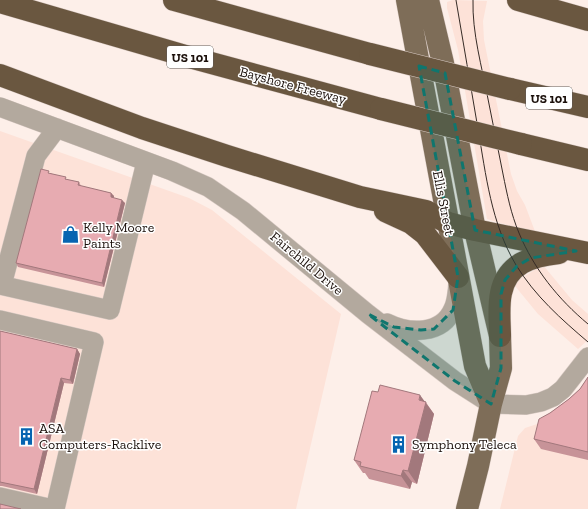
<svg xmlns="http://www.w3.org/2000/svg" width="588" height="509" font-family="'Zilla Slab',serif">
	<style>
		.built { fill: #fde2d8 }
		.lines { fill: none; stroke-linecap: round; stroke-linejoin: round }
		.minor-casing { stroke: #d9cbc5; stroke-width: 20 }
		.major-casing { stroke: #d9cbc5; stroke-width: 23 }
		.highway-casing { stroke: #d9cbc5; stroke-width: 23 }
		.minor { stroke: #b3a99e; stroke-width: 19 }
		.major { stroke: #7e6d58; stroke-width: 22 }
		.highway { stroke: #6a5740; stroke-width: 22 }
		.tram { stroke: #362b26; stroke-width: 1 }
		.highway-bridge-casing { stroke: #d9cbc5; stroke-width: 23; stroke-linecap: butt }
		.highway-bridge { stroke: #6a5740; stroke-width: 22 }
		.wall { fill: #c79398 }
		.shaded-wall { fill: #a2787c }
		.building { fill: #e7abb1; stroke: #a2787c }
		.marked { fill: #0f766e; fill-opacity: 0.2; stroke: #0f766e; stroke-width: 3; stroke-dasharray: 8 5; stroke-linejoin: round }
		.labels { text-anchor: middle; stroke-width: 3; stroke-linejoin: round; paint-order: stroke }
		.shield { fill: #fff; stroke: #5f5854; stroke-width: 1 }
		.shield-label { font-size: 13px; font-weight: bold; fill: #1b100b }
		.street-label { font-size: 14px; fill: #1b100b; stroke: #fff }
		.poi-label { font-size: 14px; fill: #1b100b; stroke: #fff; text-anchor: start }
	</style>
	<rect width="100%" height="100%" fill="#fdefe9"/>
	<!-- built -->
	<path class="built" d="M453,0L487,1L483,21L484,40L511,174L517,191L525,205L536,234L487,219L458,50L447,8V2Z
		M0,131L189,198L212,210L341,314L296,509H0Z
		M543,265L572,300L588,314V340L578,349L538,314L515,286L518,280Z
		M588,388V509H500L518,436L525,428L546,421Z"/>
	<g class="lines">
		<defs>
			<path id="minor" d="M0,107L172,171L208,187L243,211L368,314L455,381L491,404L526,405L541,402L553,397L563,389L588,357
				M0,285L110,310L146,162
				M2,285L36,156L57,128
				M0,320L94,342L55,509
				M387,323C409,334 442,335 453,309C457,301 457,293 458,284
				M0,497L53,509"/>
			<path id="major" d="M407,0L475,366L491,404
				M428,0L443,63L475,230L500,336L501,368L491,404L478,466L467,509"/>
			<path id="highway" d="M174,0L370,54
				M518,0L588,20
				M0,2L189,57L381,109
				M0,75L142,128L227,156L360,197L426,211L448,223L475,230L588,253
				M510,89L588,107
				M521,144L588,160
				M385,211L411,223L425,234L458,277
				M500,336C500,323 498,307 501,293C507,263 532,256 559,253"/>
		</defs>
		<!-- minor casing -->
		<use href="#minor" class="minor-casing"/>
		<!-- major casing -->
		<use href="#major" class="major-casing"/>
		<!-- highway casing -->
		<use href="#highway" class="highway-casing"/>
		<!-- minor -->
		<use href="#minor" class="minor"/>
		<!-- major -->
		<use href="#major" class="major"/>
		<!-- highway -->
		<use href="#highway" class="highway"/>
		<!-- tram -->
		<path class="tram" d="M456,0C463,43 471,86 478,129C486,175 491,223 516,265C535,296 561,319 588,342
			M473,0C472,33 482,67 488,99C493,124 498,149 503,174C507,194 511,214 519,233C534,269 558,299 588,324"/>
		<defs>
			<path id="highway-bridge" d="M370,54L510,89
				M381,109L521,144"/>
		</defs>
		<!-- highway-bridge casing -->
		<use href="#highway-bridge" class="highway-bridge-casing"/>
		<!-- highway-bridge -->
		<use href="#highway-bridge" class="highway-bridge"/>
	</g>
	<!-- wall -->
	<path class="wall" d="M50,173L68,180L79,182L81,186L111,193L114,196V198L125,203L104,287L18,267L16,263Z
		M0,331L77,349L80,354L73,384L64,383L37,494L2,486H0Z
		M588,377V460L541,449L534,439L550,413L569,399L580,389Z
		M425,401L434,414L417,484L412,482L410,489L369,479L365,473H363L354,460Z"/>
	<!-- shaded-wall -->
	<path class="shaded-wall" d="M111,193L114,196L113,200L111,197Z
		M122,200L125,203L104,287L102,283Z
		M77,349L80,354L73,384L70,380Z
		M61,378L64,383L37,494L34,489Z
		M420,395L434,414L417,484L408,471Z
		M403,470L412,482L410,489L401,476Z"/>
	<!-- building -->
	<path class="building" d="M41,169L49,171L48,173L66,177L65,179L79,182L78,185L111,193V197L122,200L102,283L16,263Z
		M0,331L77,349L70,380L61,378L34,489L0,482Z
		M588,377V452L534,439L539,419L550,413L569,399L580,389Z
		M380,385L420,395L419,400L426,402L408,471L403,470L401,476L360,466L361,462L354,460L372,391L378,392Z
		M0,504L21,509H0Z"/>
	<!-- marked area -->
	<path class="marked" d="M419,66L445,73L475,230L576,251L531,258L517,266L505,280L501,294V368L491,404L455,381L368,314L394,327L421,330L434,329L453,310L458,277Z"/>
	<!-- icons -->
	<defs>
		<symbol id="shop-bare" viewBox="-9 -9 18 18"><path d="M-5-2.5h2.3a2.7 3.5 0 0 1 5.4 0H5L5.5 6h-11ZM-1.5-2.5h3a1.5 2.3 0 0 0-3 0Z" fill="#0664b1" stroke="#fff" stroke-width="2.5" paint-order="stroke"/></symbol>
		<symbol id="building-bare" viewBox="-9 -9 18 18"><path d="M-4-6H4V6H1V3H-1V6H-4ZM-2.5-4.3h1.7v1.8h-1.7ZM.8-4.3h1.7v1.8H.8ZM-2.5-1h1.7V.8h-1.7ZM.8-1h1.7V.8H.8Z" fill="#0664b1" stroke="#fff" stroke-width="2.5" paint-order="stroke"/></symbol>
	</defs>
	<g fill-rule="evenodd">
		<use href="#shop-bare" x="58" y="222" width="25" height="25"/>
		<use href="#building-bare" x="14" y="424" width="25" height="25"/>
		<use href="#building-bare" x="386" y="432" width="25" height="25"/>
	</g>
	<g class="labels">
		<!-- shield labels -->
		<g class="shield">
			<rect x="167" y="46" width="46" height="22" rx="3"/>
			<rect x="526" y="87" width="46" height="22" rx="3"/>
		</g>
		<g class="shield-label">
			<text x="190" y="62">US 101</text>
			<text x="549" y="103">US 101</text>
		</g>
		<!-- street labels -->
		<g class="street-label">
			<text transform="translate(293 85) rotate(15)" y="5">Bayshore Freeway</text>
			<text transform="translate(444 203) rotate(79)" y="5">Ellis Street</text>
			<text transform="translate(307 263) rotate(40)" y="5">Fairchild Drive</text>
		</g>
		<!-- poi labels -->
		<g class="poi-label">
			<text x="83" y="232">Kelly Moore<tspan x="83" dy="16">Paints</tspan></text>
			<text x="39" y="433">ASA<tspan x="39" dy="16">Computers-Racklive</tspan></text>
			<text x="412" y="449">Symphony Teleca</text>
		</g>
	</g>
</svg>
